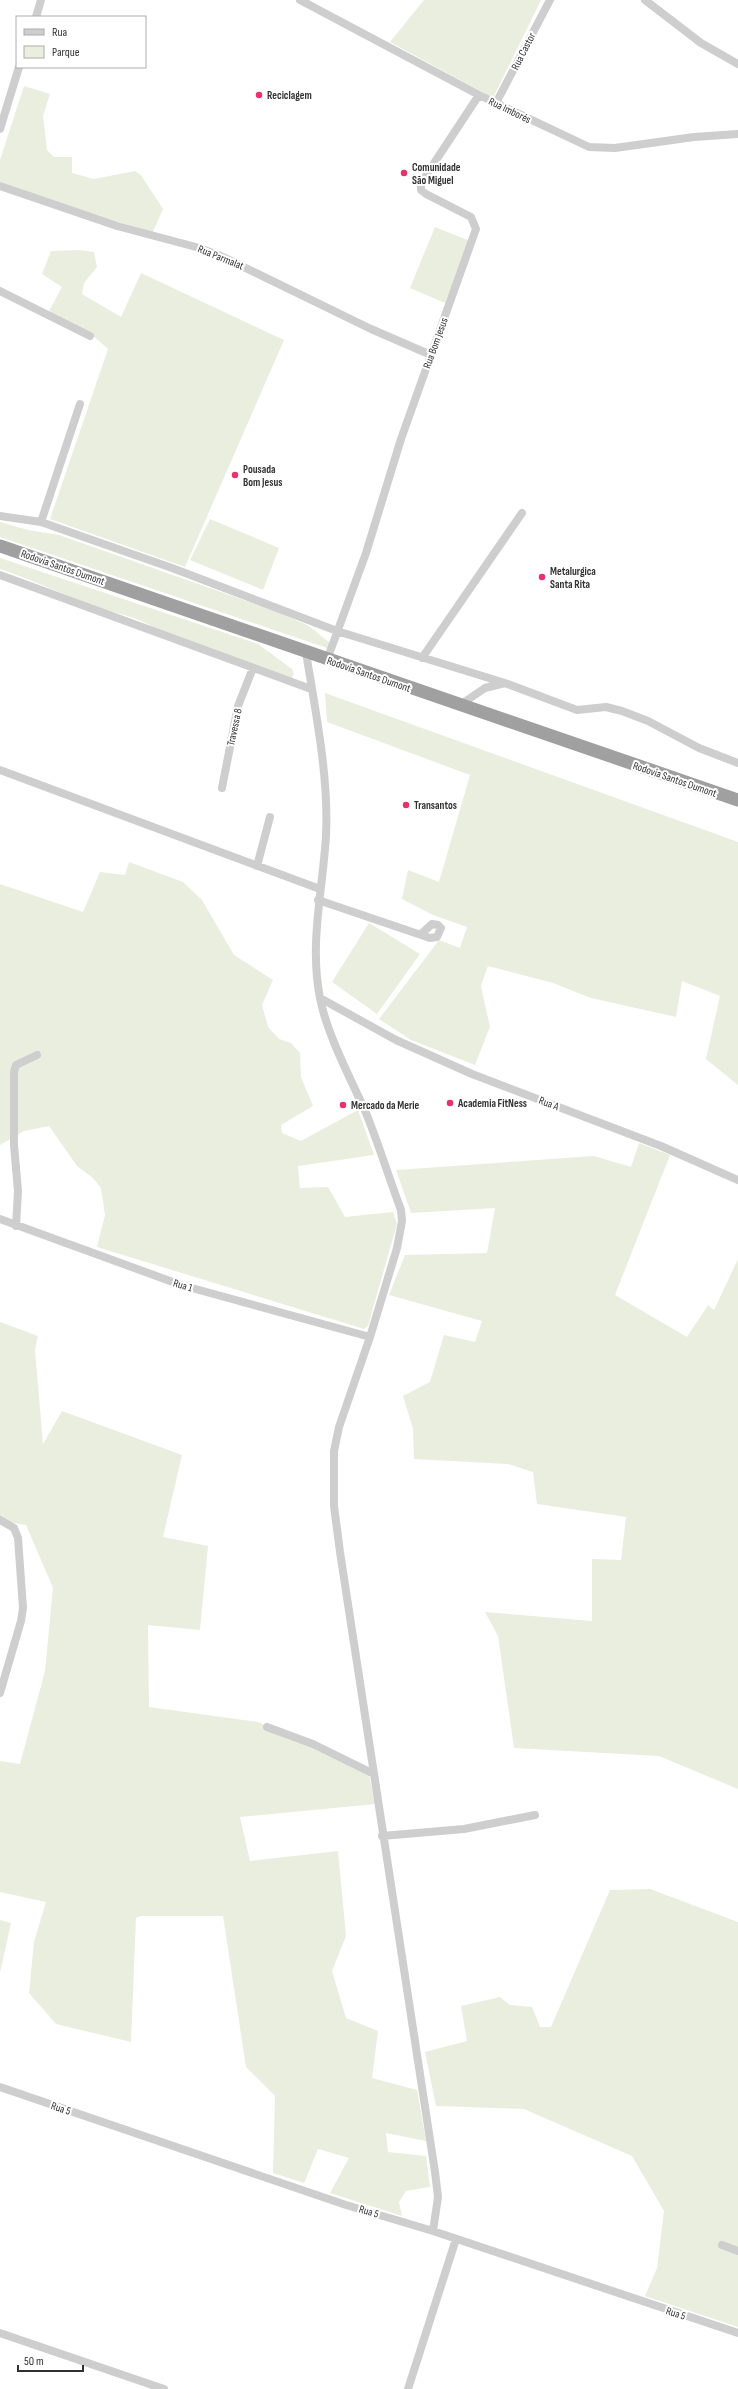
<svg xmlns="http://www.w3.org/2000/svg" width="738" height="2389" font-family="'Sofia Sans Condensed',sans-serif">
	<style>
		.green { fill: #eaeedf }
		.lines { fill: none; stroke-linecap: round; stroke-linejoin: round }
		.minor { stroke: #cecece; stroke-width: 8 }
		.trunk { stroke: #a0a0a0; stroke-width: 13 }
		.poi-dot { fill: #e9316b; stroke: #fff; stroke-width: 1.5 }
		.labels { text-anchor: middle; stroke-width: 4; stroke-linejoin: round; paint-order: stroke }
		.street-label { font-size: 11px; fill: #313131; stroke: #fff }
		.poi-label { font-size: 11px; font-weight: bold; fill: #313131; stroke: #fff; text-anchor: start }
	</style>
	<rect width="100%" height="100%" fill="#fff"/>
	<!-- green -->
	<path class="green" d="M424,0H541L493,98L390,42Z
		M24,86L50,94L43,116L47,150L54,157H72V173L94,179L135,171L141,175L163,209L153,232L80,211L0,182V160Z
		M435,227L470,241L445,303L410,288Z
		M78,250L94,252L97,267L84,283L82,294L121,317L141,273L284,340L185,567L50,519L108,349L91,334L48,313L62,287L42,274L51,251Z
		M210,519L279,548L263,590L190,560Z
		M0,522L28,530L59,535L278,612L309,626L330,643L329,646L327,648L0,537Z
		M0,558L258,644L292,669L294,674L292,678L159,632C142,616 117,615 97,607C64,595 33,580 0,569Z
		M325,693L738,842V1085L706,1059L720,996L682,981L676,1017L591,998L553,983L488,966L481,986L490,1027L475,1065L411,1040L379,1019L439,940L460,948L467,927L433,915L402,899L408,870L439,882L470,775L327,722Z
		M129,862L183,882L202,900L234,955L273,980L262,1005L268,1027L279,1039L291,1043L300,1053L301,1077L313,1106L281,1125L282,1133L301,1141L358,1110L374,1155L298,1166L300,1188L328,1187L345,1217L393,1212L397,1224L368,1326L364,1329L97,1247L105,1215L101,1188L93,1178L77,1166L49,1126L24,1131L0,1145V884L83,912L100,872L125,875Z
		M369,923L420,954L377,1014L332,982Z
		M639,1143L670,1155L615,1295L687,1337L708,1305L714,1310L738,1259V1789L659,1756L514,1748L498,1636L485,1612L592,1621V1559L621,1560L626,1517L537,1504L533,1472L508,1464L414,1459L413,1429L403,1396L430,1382L444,1335L475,1342L482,1321L389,1295L405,1255L487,1253L495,1208L411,1213L396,1170L594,1156L631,1167Z
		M0,1322L38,1336L35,1350L43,1444L62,1411L182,1455L163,1537L208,1546L200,1630L148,1625L149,1707L258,1722L369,1775L375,1804L240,1817L250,1861L338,1851L346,1936L332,1971L346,2018L378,2031L372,2078L417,2090L426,2141L386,2133L388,2152L426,2156L430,2187L406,2191L399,2202L402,2216L330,2193L349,2158L318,2149L304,2183L273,2173L275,2096L246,2067L223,1916H141L136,1918L131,2042L56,2024L29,1993L34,1942L46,1902L0,1892V1761L20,1764L45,1671L53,1588L26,1525L0,1521Z
		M650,1889L738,1922V2327L645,2296L657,2268L664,2211L632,2156L524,2109L436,2106L425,2052L467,2041L461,2006L500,1997L510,2005L532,2007L540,2027H551L610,1890Z
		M0,1920L11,1923L0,1973Z"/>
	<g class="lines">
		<!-- minor -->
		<path class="minor" d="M300,0L479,95L589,147L615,148L694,137L738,134
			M645,0L701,43L738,64
			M36,17L41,0
			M496,103L550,0
			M0,129L19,67
			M0,186L117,226L196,247L219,255L371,329L431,355
			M0,291L90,336
			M0,516L41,522L172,568L337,631L505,683
			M41,522L80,404
			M0,575L311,689
			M306,652C315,710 329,776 326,835C323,890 309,943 320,998C327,1035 351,1079 366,1113C379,1145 389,1178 401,1210L402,1221L397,1248L370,1337L339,1427L334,1451V1506L340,1552L435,2172L438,2197L433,2231
			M422,658L522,513
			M327,660L366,553L401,439L476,229L471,217L426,194L421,190V183L479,95
			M460,705L485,688L505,683L577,710L606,707L622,711L648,721L699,748L738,763
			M0,770L320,889
			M222,788L238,706L253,668
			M257,866L270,817
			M318,900L430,938L437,937L441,928L438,925L432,924L421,934
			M320,998L396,1040L472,1074L661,1146L738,1180
			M0,1219L181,1285L370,1337
			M16,1226L18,1191L14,1145V1072L16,1065L37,1055
			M0,1520L14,1528L18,1538L23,1608L21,1621L0,1693
			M267,1727L313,1744L374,1774
			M382,1836L464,1829L535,1815
			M0,2087L346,2205L433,2231L738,2333
			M722,2245L738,2251
			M0,2333L164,2389
			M408,2389L456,2239"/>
		<!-- trunk -->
		<path class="trunk" d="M0,546L738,800"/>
	</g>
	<!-- markers -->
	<g class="poi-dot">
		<circle cx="259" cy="95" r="4"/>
		<circle cx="404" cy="173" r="4"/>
		<circle cx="235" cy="475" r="4"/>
		<circle cx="542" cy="577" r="4"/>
		<circle cx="406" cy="805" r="4"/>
		<circle cx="450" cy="1103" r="4"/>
		<circle cx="343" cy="1105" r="4"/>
	</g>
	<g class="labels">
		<!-- street labels -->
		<g class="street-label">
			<text transform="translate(523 51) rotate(-63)" y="4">Rua Castor</text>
			<text transform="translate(510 110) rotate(26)" y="4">Rua Imborés</text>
			<text transform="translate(221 257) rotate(22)" y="4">Rua Parmalat</text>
			<text transform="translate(435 343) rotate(-70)" y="4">Rua Bom Jesus</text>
			<text transform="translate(63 567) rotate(19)" y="4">Rodovia Santos Dumont</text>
			<text transform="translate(369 674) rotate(19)" y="4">Rodovia Santos Dumont</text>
			<text transform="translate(234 727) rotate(-78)" y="4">Travessa 8</text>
			<text transform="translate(675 779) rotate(19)" y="4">Rodovia Santos Dumont</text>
			<text transform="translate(549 1103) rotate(21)" y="4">Rua A</text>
			<text transform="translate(183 1285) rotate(17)" y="4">Rua 1</text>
			<text transform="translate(61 2108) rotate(19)" y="4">Rua 5</text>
			<text transform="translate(369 2211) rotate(17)" y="4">Rua 5</text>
			<text transform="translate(676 2313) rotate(18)" y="4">Rua 5</text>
		</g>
		<!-- poi labels -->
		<g class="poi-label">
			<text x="267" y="99">Reciclagem</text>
			<text x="412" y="171">Comunidade<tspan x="412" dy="13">São Miguel</tspan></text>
			<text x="243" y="473">Pousada<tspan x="243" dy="13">Bom Jesus</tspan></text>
			<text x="550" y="575">Metalurgica<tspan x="550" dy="13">Santa Rita</tspan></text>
			<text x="414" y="809">Transantos</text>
			<text x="458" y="1107">Academia FitNess</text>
			<text x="351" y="1109">Mercado da Merie</text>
		</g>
	</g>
	<!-- legend -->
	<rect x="16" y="16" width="130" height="52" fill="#ffffff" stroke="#adadad"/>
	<rect x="24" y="29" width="20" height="6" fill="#cecece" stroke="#adadad"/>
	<text x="52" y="36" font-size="12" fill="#313131">Rua</text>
	<rect x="24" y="46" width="20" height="12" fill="#eaeedf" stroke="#adadad"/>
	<text x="52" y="56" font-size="12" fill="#313131">Parque</text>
	<!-- scale -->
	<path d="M18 2365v6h65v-6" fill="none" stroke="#313131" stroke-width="2"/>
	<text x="24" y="2365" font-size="12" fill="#313131" stroke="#ffffff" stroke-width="3" paint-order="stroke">50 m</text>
</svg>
